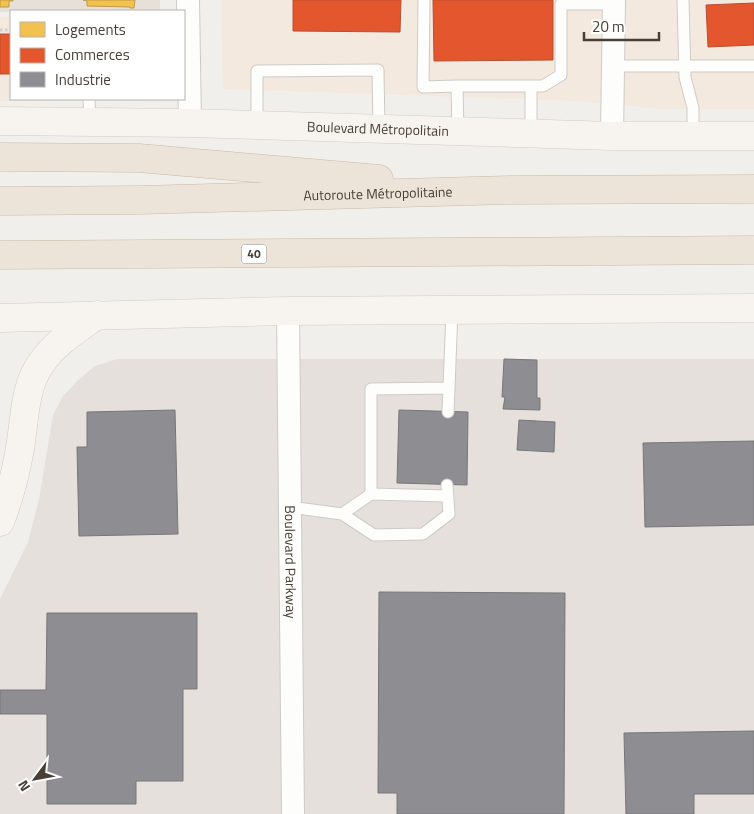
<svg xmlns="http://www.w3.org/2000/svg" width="754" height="814" font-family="'Titillium Web',sans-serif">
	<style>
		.residential { fill: #e6e0d8 }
		.commercial { fill: #f4e9de }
		.industrial { fill: #e5e0dc }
		.homes { fill: #f2c14e; stroke: #bf9a47 }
		.shops { fill: #e4572e; stroke: #b55031 }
		.industry { fill: #8d8d92; stroke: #787677 }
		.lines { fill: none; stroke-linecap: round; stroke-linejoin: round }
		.lane-casing { stroke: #cecbc7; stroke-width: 13 }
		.street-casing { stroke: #cecbc7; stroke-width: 24 }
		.secondary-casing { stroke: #d1cbc2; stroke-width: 29 }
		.highway-casing { stroke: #c9b9a6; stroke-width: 29 }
		.path { stroke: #d2cecb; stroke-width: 3; stroke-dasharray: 2.5 2.5; stroke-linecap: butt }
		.lane { stroke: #fdfdfc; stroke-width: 11 }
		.street { stroke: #fdfdfc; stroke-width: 22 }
		.secondary { stroke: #f7f4ef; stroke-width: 28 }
		.highway { stroke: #ede4d9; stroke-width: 28 }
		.labels { text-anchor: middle; stroke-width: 5; stroke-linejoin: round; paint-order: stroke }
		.shield { fill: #fff; stroke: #7f7973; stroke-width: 1 }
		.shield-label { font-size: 12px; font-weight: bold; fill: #484037 }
		.street-label { font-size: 14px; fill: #484037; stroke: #fff }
	</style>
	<rect width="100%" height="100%" fill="#f1efeb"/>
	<!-- residential -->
	<path class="residential" d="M0,0H160V11L0,12Z"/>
	<!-- commercial -->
	<path class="commercial" d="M221,0H754V109H660L575,101L223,89Z
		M0,17H11V99H149L142,101H0Z"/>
	<!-- industrial -->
	<path class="industrial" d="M117,359H754V814H0V599L28,542L39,499L53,415L63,396L78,380L95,366Z"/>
	<!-- homes -->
	<path class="homes" d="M0,0H13V1H9V7H0Z
		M83,0H135L134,8H130V7L87,6V1Z"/>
	<!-- shops -->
	<path class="shops" d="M293,0H401L400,32L293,31Z
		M433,0H553V60L434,61Z
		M754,3V45L708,47L706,5Z
		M0,34H11V74H0Z"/>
	<!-- industry -->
	<path class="industry" d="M504,359L537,360V398H540V410L503,409L505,397H502Z
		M175,410L178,534L79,536L77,447H87V412Z
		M399,410L468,412L467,485L397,483Z
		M519,420L555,422L554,452L517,450Z
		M754,441V525L645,527L643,443Z
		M379,592L565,593L564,814H397V793H378Z
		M47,613H197V689H183V781H136V804H47V714H0V690H46Z
		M754,731V794H694V814H626L624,733Z"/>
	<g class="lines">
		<defs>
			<path id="lane" d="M424,0L423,87L457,86
				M683,0L685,77L693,108V136
				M613,66H754
				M89,99L90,122
				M257,125V71L378,70L379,129
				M458,132L457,86H543L561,75V4H614
				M531,134V87
				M448,412L449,388
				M371,494L448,496
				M290,507L342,514L371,494V389L449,388L452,310
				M342,514L374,535L423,534L449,514L447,485"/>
			<g id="street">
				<path d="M188,0L190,123"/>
				<path d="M612,136L614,0"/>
				<path id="s1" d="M288,311L293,814"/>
			</g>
			<g id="secondary">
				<path id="s2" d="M0,121L190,123L612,136H754"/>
				<path d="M0,318L288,311L754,308"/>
				<path d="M0,522C9,498 16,473 20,448C25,419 24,386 42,362C56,342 78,329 97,315"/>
			</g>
			<g id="highway">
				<path d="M0,157L139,158L379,179"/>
				<path id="s3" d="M0,201L140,200L510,190L754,189"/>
				<path d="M0,255L754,250"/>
			</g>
		</defs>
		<!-- lane casing -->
		<use href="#lane" class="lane-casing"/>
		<!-- street casing -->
		<use href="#street" class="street-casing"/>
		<!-- secondary casing -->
		<use href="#secondary" class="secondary-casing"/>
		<!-- highway casing -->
		<use href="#highway" class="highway-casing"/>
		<!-- path -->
		<path class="path" d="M0,30H11"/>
		<!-- lane -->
		<use href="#lane" class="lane"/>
		<!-- street -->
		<use href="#street" class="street"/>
		<!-- secondary -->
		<use href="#secondary" class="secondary"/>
		<!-- highway -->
		<use href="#highway" class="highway"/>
	</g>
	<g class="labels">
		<!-- shield labels -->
		<rect class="shield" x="241.5" y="244.5" width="25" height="19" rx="4"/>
		<g class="shield-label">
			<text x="254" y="258">40</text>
		</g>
		<!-- street labels -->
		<g class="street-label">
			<text dy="5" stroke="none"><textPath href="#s2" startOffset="378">Boulevard Métropolitain</textPath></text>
			<text dy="5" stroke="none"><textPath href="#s3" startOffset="378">Autoroute Métropolitaine</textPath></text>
			<text dy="5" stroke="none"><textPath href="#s1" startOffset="251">Boulevard Parkway</textPath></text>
		</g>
	</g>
	<!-- legend -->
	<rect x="10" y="10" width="175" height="90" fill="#ffffff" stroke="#b6b3af"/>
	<rect x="20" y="22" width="25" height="15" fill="#f2c14e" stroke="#b6b3af"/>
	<text x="55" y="35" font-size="15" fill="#484037">Logements</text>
	<rect x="20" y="48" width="25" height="15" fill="#e4572e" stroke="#b6b3af"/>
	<text x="55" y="60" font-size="15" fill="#484037">Commerces</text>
	<rect x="20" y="72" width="25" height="15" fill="#8d8d92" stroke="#b6b3af"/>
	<text x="55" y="85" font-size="15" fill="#484037">Industrie</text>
	<!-- north arrow -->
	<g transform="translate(35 779) rotate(238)" stroke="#ffffff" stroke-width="4" paint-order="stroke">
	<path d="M0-4L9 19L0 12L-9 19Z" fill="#484037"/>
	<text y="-8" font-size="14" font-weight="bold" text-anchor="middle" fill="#484037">N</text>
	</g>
	<!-- scale -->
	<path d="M584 32v8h75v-8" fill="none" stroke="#484037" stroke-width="2.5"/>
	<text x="592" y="32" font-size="15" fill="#484037" stroke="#ffffff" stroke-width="4" paint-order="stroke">20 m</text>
</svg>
